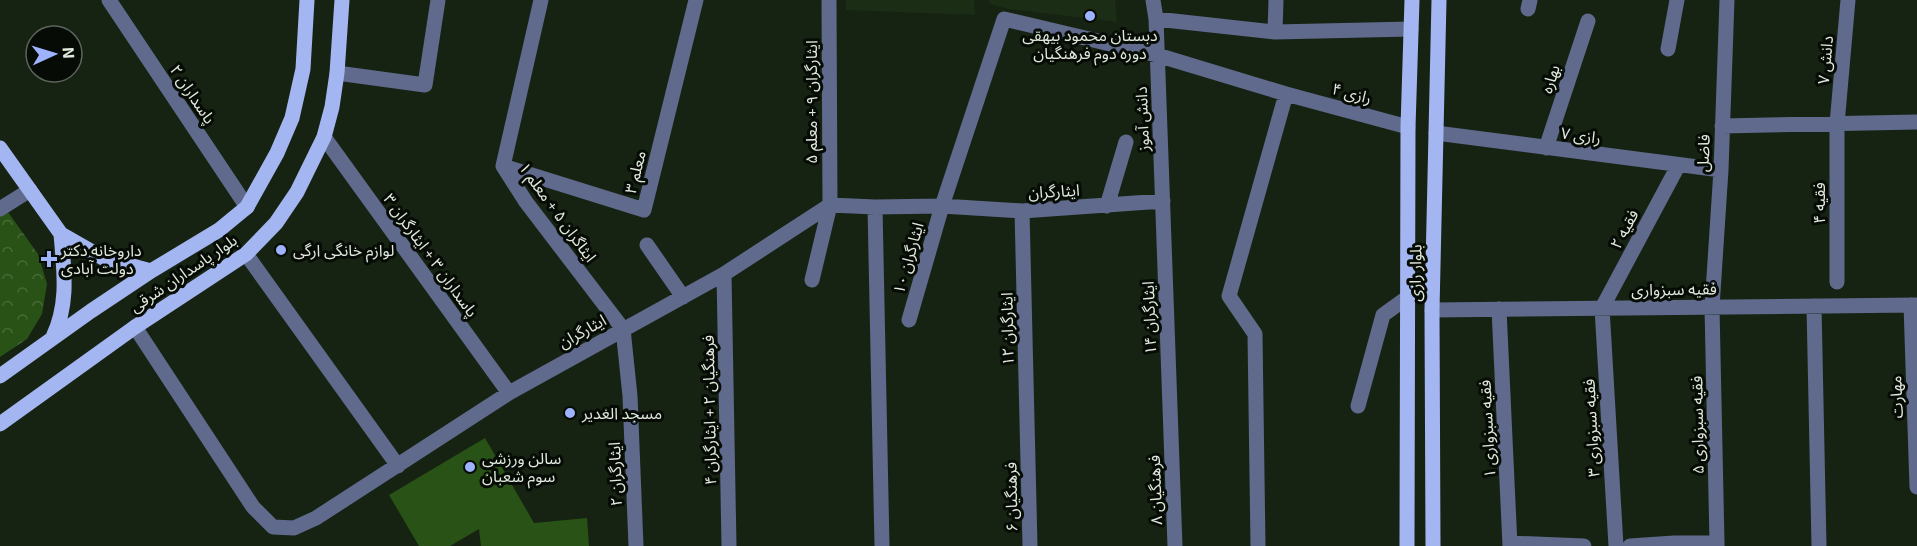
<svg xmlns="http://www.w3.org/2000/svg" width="1917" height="546" font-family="'Exo 2','Noto Sans Arabic',sans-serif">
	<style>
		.built { fill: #1b2d15 }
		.park { fill: url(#park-crowns) }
		.garden { fill: #285216 }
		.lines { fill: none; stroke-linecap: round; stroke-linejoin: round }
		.minor { stroke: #5f6a8d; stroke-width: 15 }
		.major { stroke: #a4b6f2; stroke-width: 15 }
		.poi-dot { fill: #9eb3fd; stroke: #060b05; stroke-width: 2 }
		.labels { text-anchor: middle; stroke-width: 6; stroke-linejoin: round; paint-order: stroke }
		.poi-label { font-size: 16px; fill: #e0e9dd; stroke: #060b05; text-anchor: start }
		.street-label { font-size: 16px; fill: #e0e9dd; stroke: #060b05 }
	</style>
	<defs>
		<pattern id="park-crowns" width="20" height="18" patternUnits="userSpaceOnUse" patternTransform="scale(1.5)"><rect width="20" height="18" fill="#285216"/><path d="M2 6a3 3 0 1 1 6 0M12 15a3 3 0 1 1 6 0" fill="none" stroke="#476b37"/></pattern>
	</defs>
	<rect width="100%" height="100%" fill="#162312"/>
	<!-- built -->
	<path class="built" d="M846,0H974L975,15L846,10Z
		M989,0H1115L1117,22L1009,9L990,4Z"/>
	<!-- park -->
	<path class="park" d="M0,201L38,254L47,284L42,314L27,339L0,357Z"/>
	<!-- garden -->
	<path class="garden" d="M485,438L534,523L587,518L589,546H481L479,529L450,546H419L389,495Z"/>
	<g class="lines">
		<!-- minor -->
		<path class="minor" d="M109,0L247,207
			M541,0L503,166L526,202L623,329L630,396L636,546
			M1153,0L1156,19L1175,546
			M1528,9L1530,0
			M1156,19L1275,32L1411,29
			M1275,32L1276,0
			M1668,49L1677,0
			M337,73L425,85L438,0
			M1722,126L1917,122
			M1436,133L1721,170
			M324,137L509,393
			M1546,148L1588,21
			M503,166L644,210L696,0
			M1107,206L1126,142
			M875,207L882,546
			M0,209L30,190
			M1022,211L1030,546
			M647,245L683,297
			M246,254L398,466
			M724,274L729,546
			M812,280L830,205L829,0
			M1837,282V124L1848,0
			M1911,305L1917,487
			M1814,306L1819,546
			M1499,309L1510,546
			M1432,310L1917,305
			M909,320L942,206L1004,19L1157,55L1286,94L1408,127
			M135,327L253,507L273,527L294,528L316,518L509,393L724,274L830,205L875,207L942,206L1022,211L1163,201
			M1358,406L1383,315L1408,297
			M1510,543L1584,546
			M1717,543L1712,307L1721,170L1727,0
			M1258,546L1255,334L1229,296L1286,94
			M1616,546L1602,308L1678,166
			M1630,546L1674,543H1717V546"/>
		<!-- major -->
		<path class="major" d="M0,148L61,234L103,258L151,271
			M53,337C69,303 64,271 61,234
			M0,376L91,311L151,271L219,230L247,207L277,153L292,118L303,69L307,0
			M0,424L135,327L246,254L276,223L297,192L324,137L332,107L337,73L342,0
			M1407,546L1408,127L1412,0
			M1433,546L1432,310L1439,0"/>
	</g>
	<!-- markers -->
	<g class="poi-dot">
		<circle cx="1090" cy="16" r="6"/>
		<circle cx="281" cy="250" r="6"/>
		<path d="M46 250h6v6h6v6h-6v6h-6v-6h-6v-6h6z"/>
		<circle cx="570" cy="413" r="6"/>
		<circle cx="470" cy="467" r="6"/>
	</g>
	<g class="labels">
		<!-- poi labels -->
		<g class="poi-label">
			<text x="1090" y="41" text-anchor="middle">دبستان محمود بیهقی<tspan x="1090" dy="18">دوره دوم فرهنگیان</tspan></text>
			<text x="61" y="256">داروخانه دکتر<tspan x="61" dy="18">دولت آبادی</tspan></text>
			<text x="293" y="256">لوازم خانگی ارگی</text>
			<text x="582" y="419">مسجد الغدیر</text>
			<text x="482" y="464">سالن ورزشی<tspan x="482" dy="18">سوم شعبان</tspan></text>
		</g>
		<!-- street labels -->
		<g class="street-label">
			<text transform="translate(1825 60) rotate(-85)" y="6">دانش ۷</text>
			<text transform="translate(1550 79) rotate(-72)" y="6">بهاره</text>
			<text transform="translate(1352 93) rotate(15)" y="6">رازی ۴</text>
			<text transform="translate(193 94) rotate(56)" y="6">پاسداران ۲</text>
			<text transform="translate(811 102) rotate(-90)" y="6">ایثارگران ۹ + معلم ۵</text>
			<text transform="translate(1142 119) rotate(-92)" y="6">دانش آموز</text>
			<text transform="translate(1581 135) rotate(8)" y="6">رازی ۷</text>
			<text transform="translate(1703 153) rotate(-88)" y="6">فاضل</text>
			<text transform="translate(635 172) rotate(-76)" y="6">معلم ۳</text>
			<text transform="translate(1054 191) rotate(-3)" y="6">ایثارگران</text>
			<text transform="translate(1819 203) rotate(-90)" y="6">فقیه ۴</text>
			<text transform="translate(558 212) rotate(54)" y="6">ایثاگران ۵ + معلم ۱</text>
			<text transform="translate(1624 229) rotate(-62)" y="6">فقیه ۲</text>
			<text transform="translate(431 255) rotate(54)" y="6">پاسداران ۳ + ایثارگران ۳</text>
			<text transform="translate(908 258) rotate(-74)" y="6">ایثارگران ۱۰</text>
			<text transform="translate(183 273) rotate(-34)" y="6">بلوار پاسداران شرقی</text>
			<text transform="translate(1415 273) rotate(-89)" y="6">بلوار رازی</text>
			<text transform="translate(1674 289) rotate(-1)" y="6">فقیه سبزواری</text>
			<text transform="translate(1149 318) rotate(-92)" y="6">ایثارگران ۱۴</text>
			<text transform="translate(1007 329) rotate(-91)" y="6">ایثارگران ۱۲</text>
			<text transform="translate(582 331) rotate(-29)" y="6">ایثارگران</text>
			<text transform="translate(1896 397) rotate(-92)" y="6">مهارت</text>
			<text transform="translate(709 410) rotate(-91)" y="6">فرهنگیان ۲ + ایثارگران ۴</text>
			<text transform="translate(1697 425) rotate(-91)" y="6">فقیه سبزواری ۵</text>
			<text transform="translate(1591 428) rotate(-93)" y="6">فقیه سبزواری ۳</text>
			<text transform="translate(1487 429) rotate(-93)" y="6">فقیه سبزواری ۱</text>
			<text transform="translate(615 474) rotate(-92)" y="6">ایثارگران ۲</text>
			<text transform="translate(1155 490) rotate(-92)" y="6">فرهنگیان ۸</text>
			<text transform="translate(1011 497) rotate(-91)" y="6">فرهنگیان ۶</text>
		</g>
	</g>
	<!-- north arrow -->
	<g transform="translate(54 54) rotate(86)"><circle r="28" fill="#060b05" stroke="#5d645b" stroke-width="1.5"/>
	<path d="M0-4.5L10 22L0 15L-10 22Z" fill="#9eb3fd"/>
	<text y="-9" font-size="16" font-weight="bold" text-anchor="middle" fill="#e0e9dd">N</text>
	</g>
</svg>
